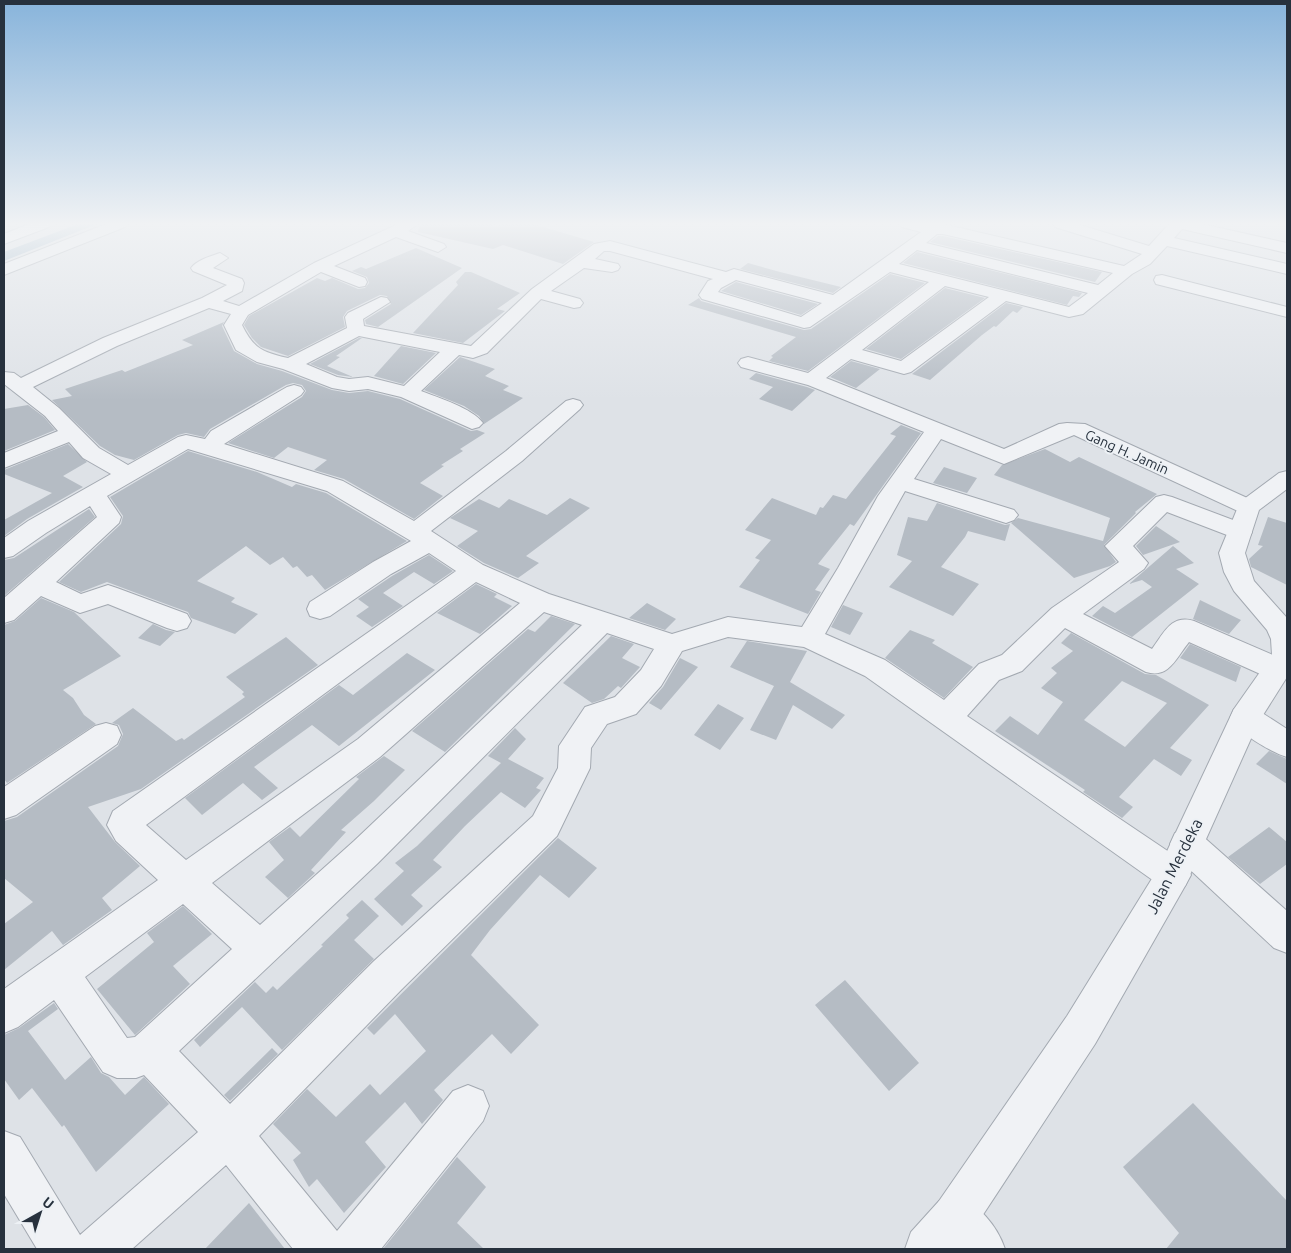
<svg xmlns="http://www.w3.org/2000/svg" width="1291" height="1253" font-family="Ubuntu,sans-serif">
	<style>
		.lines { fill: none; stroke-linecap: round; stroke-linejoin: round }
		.canal { fill: #99b3c7; fill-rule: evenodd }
		.building { fill: #b5bcc4; fill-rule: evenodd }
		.minor-casing { stroke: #a3a9b1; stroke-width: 2 }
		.tertiary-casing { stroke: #a3a9b1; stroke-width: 2 }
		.primary-casing { stroke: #9da7b2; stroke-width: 2 }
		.minor { fill: #f0f2f5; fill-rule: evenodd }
		.tertiary { fill: #f0f2f5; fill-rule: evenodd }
		.primary { fill: #fff; fill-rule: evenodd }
		.labels { text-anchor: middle; stroke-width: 4; stroke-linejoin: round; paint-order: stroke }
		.street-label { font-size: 14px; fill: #27313d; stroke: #edf1f5 }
		.near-street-label { font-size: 16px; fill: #27313d; stroke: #edf1f5 }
	</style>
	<rect width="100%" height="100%" fill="#dee2e7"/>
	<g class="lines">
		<!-- canal -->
		<path class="canal" d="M78,224H97L4,261V252Z"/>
	</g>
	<!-- building -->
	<path class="building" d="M420,224H489L496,227L502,224H533L594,242L563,264L503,245L493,249L418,232Z
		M938,236H943L1102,272L1095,282L930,242Z
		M416,248L462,268L378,327L366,324L365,320L391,304L387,296L380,295L347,311L343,317L345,327L288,356L261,347L252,338L244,325L249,316L317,278L325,281L332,278L358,289L365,288L369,283L367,277L352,271L361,267L366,269Z
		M917,252L1082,293L1079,297L1073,296L1067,305L903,263Z
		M748,263L780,272L841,287L833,293L740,269Z
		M465,272H471L520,293L497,309L505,311L463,343L413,333L458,285L456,282Z
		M890,274L925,283L808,371L769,361L773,357L771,356L796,337L688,305L699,298L701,301L804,330L811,329Z
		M736,282L818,304L801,315L721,291Z
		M945,288L985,298L901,359L866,349Z
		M1006,303L1023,307L1017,313L1013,311L996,327L994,326L982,335L930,380L912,374Z
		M224,322L222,326L234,351L257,364L282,371L332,390L349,393L368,391L400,399L471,431L477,430L485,433L460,449L463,451L441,465L444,466L420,483L443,496L414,519L344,479L314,470L327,460L288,447L274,458L228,443L302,397L306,391L302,385L293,383L286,385L210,429L204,437L186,433L178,435L134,460L115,455L100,446L52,400L72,396L65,389L122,370L125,372L193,345L182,340Z
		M359,338H362L336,356L340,357L327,366L353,377L338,375L310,364Z
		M401,346L436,353L403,384L374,376Z
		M460,357L495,369L485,376L509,386L503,390L523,398L484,424L479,416L464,406L424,390Z
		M851,361L880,369L856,388L830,377Z
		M756,373L807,387L815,390L792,411L759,399L773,387L749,379Z
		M28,405L44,417L55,430L4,451V409Z
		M901,425L921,433L854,526L850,524L818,564L830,569L815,590L821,592L808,614L739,587L760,560L755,558L771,540L745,530L772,498L816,515L820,507L823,508L833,495L846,499L896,436L890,434Z
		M68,444L87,462L63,476L83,487L27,519L4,536V520L52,493L4,474V470Z
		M1045,449L1070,462L1079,457L1157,494L1135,512L1136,513L1104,545L1116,562L1110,566L1074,578L1011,523L1018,518L1103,541L1110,518L994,475L1002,465Z
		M188,451L257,472L292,487L296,484L326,493L407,541L325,590L312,575L307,577L297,566L293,568L283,557L270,565L246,546L197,581L235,598L231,602L258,614L235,634L191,618L188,612L174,607L107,582L81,592L59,582L121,524L123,516L110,497Z
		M944,467L977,478L967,493L933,483Z
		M570,498L590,508L526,556L539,563L518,578L484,563L457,546L478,531L450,518L479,499L499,508L509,499L547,515Z
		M937,503L1005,525L1010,524L1005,541L968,531L965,537L941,567L979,584L953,616L889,587L912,561L897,555L908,517L927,521Z
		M89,509L95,517L4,596V560L14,558Z
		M1268,517L1287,523V585L1251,567L1249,559L1263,546L1258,545Z
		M1156,526L1180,542L1143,555L1136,546Z
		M1173,546L1194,563L1176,569L1199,584L1132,637L1092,616L1103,606L1115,613L1152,587L1142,580L1129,584Z
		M429,555L453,571L434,584L414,572L383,593L403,606L372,627L356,616L369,607L358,599L392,576Z
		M476,584L497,594L494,597L512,606L480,634L437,613Z
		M41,598L74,612L121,656L63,690L73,698L84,715L96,724L7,783L4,779V625L15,621Z
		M1200,600L1241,620L1229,634L1193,619Z
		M647,603L676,619L665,630L629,618Z
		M843,605L863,613L850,635L831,627Z
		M551,616L575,624L445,752L412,731L528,629L535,632Z
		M153,624L166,630L175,632L160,646L138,638Z
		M910,630L935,640L932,643L973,667L944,698L885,658Z
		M1071,633L1145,674L1156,675L1209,705L1170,748L1192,760L1181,776L1154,759L1119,797L1133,807L1122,818L1083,792L1085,790L995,731L1010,716L1038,735L1063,702L1041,688L1057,673L1051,668L1073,651L1061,643ZM1122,681L1167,703L1125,747L1084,720Z
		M611,636L634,644L622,658L640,667L621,688L618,686L604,699L592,703L563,683Z
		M286,637L318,665L141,789L88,807L115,842L140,866L102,898L112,910L63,945L52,931L4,970V924L33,902L4,878V821L17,817L118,746L123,734L119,725L112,723L133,708L176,741L182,738L184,740L245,697L242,694L244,692L226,677Z
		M747,641L807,651L790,682L845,715L832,729L793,705L776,740L750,730L774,686L730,667Z
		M1190,644L1241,667L1236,682L1180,658Z
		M407,653L435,670L339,746L312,725L254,767L278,788L262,800L243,783L202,815L185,798L339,685L353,695Z
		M680,658L698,667L661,710L649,703L663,687Z
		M718,704L744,718L720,750L694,735Z
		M515,728L526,739L508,759L544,778L536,788L541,790L525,808L501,792L465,826L433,860L442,867L411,895L423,906L402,926L374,899L404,871L395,863L417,846L501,763L488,756Z
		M1269,751L1287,759V784L1256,764Z
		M384,756L405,770L374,801L341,830L346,832L311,870L315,873L288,898L265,877L284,860L269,842L290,827L300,837L359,779L356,777Z
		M1269,827L1287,842V864L1260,884L1228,857Z
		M558,838L597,868L569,898L540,875L490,930L471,955L539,1025L511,1054L492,1034L434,1090L443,1100L422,1124L405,1102L365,1142L386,1167L344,1213L317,1179L309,1187L293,1160L301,1153L273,1124L307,1089L336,1117L370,1084L380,1095L426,1051L395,1014L374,1035L367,1028Z
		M362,900L379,916L354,940L374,959L282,1050L242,1007L200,1047L194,1040L255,982L266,993L273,986L277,990L323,946L321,945L349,918L346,915Z
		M183,906L212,934L173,966L190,984L135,1035L97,989L154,942L147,933Z
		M845,980L919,1063L889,1091L815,1005Z
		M54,1003L58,1009L28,1031L65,1080L91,1057L101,1073L109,1077L125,1095L144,1077L169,1104L96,1172L64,1125L62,1127L32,1088L19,1100L4,1079V1035L19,1028Z
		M272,1048L278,1054L230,1101L224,1095Z
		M1193,1103L1287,1201V1249H1166L1179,1233L1123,1167Z
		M457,1157L486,1187L457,1223L484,1249H383Z
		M249,1203L285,1249H205Z"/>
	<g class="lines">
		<defs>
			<path id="minor" d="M398,224H418L408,231L444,244L446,247L438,252L396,237L334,266L365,278L367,282L365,286L359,287L321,272L248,315L242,325C254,349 262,352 288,358L347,328L345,317L348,313L381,297L387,298L390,302L363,319L364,326L471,346L532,289L594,244L610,241L726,272L734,269L833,295L921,232L902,227L900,224H943L1124,266L1142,254L1055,227L1053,224H1077L1149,246L1169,224H1202L1287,243V253L1182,229L1174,238L1287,264V274L1167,246L1150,264L1132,274L1083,314L1069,317L1006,301L911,372L904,374L851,359L826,378L1004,449L1059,424L1067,423L1085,424L1256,502L1260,507L1256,512L1248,514L1240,512L1074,435L1004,464L941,439L914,479L1014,510L1018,515L1014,520L1006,523L905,491L825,634L885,660L944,700L979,664L1002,655L1052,608L1119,562L1105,546L1156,497L1164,495L1172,497L1249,526L1252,532L1249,538L1240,540L1167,512L1133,546L1148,563L1144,569L1083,614L1152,649C1164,633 1171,614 1194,621L1287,661V677L1277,680L1267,677L1189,642C1176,658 1169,679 1146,672L1065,628L1022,671L999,680L967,716L1181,860L1175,855L1170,844L1175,833L1187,829L1199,833L1287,911V953L1274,948L1186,866L1191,875L1185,886L1173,891L1161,886L865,676L804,647L728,637L682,651L661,686L636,714L607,724L591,748L590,768L557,836L402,989L259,1136L337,1231L453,1091L468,1085L483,1091L489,1106L483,1121L381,1249H293L226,1165L132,1249H37L4,1194V1131L20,1137L80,1235L198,1132L144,1075L136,1078H117L103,1072L54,1000L18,1027L4,1033V989L158,880L116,841L107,825L113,811L456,571L429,553L391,574L330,616L320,619L310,616L307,609L310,602L373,562L411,541L327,491L188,449L107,496L121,517L119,523L56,582L81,594L108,585L117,588L187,614L191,621L187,628L177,631L167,628L108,604L80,613L41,596L14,620L4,623V598L97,517L90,506L46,533L13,556L4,558V538L28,521L111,474L83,458L69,442L4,468V453L58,431L45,416L4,384V372L14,373L21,378L103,338L202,298L227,285L193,271L191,268C197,260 211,256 220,253L228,258L213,268L242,279L244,283L242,291L223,301L239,306L314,263ZM937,234H943L1113,273L1098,285L926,243ZM917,250L1088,293L1069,307L899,264ZM604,251H610L713,279L708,281L699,295L702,299L804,328L810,327L890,272L929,282L808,373L748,357L741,359L738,363L741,367L808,385L924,432L878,496L838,568L802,627L728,617L672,634L549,594L483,565L431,531L522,461L580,409L583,405L580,401L573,399L566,401L506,451L414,521L343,481L224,444L301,395L304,391L301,387L294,385L287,387L211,431L205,439L186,435L178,437L128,465L99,448L59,408L33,387L117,346L209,308L231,314L224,325L236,350L257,362L283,369L332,388L349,391L368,389L401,397L472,429L479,427L483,423C472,408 439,398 421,391L459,355L473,358L487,353L541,299L574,308L580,307L583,303L580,299L551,291L584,268L612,272L618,270L620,267L618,264L595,259ZM736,280L822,303L801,317L718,292L721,288ZM945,286L989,297L901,361L862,350ZM359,336L440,352L404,386L368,377L349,379L337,377L306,364ZM476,582L520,603L358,739L186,860L146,825ZM544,612L582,625L354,841L260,925L212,883L380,757ZM607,633L654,649L641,670L615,697L585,707L559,746L558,768L533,816L374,961L230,1104L179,1051L378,863ZM183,904L232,949L135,1037L127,1038L85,977Z
				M1162,275L1287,307V317L1156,284L1154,280L1156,276Z
				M1245,706L1256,709L1287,729V757C1271,752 1238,733 1230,718L1234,709Z
				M106,723L117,726L121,735L117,744L16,815L4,819V787L95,726Z
				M955,1194C978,1204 997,1225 1005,1249H952L939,1233L932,1217L939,1201Z"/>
			<path id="tertiary" d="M106,224H127L125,227L4,275V264Z
				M1287,471V489L1259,510L1245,553L1254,581L1287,618V677L1258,723L1185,886L1095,1044L971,1233L958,1249H905L911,1232L939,1201L1067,1016L1161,864L1234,709L1272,655L1271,639L1267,630L1234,591L1224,572L1219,553L1240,502L1279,473Z"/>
			<path id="primary" d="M29,224H51L49,227L4,244V234Z"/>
		</defs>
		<!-- minor casing -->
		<use href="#minor" class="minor-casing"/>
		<!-- tertiary casing -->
		<use href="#tertiary" class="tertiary-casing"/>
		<!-- primary casing -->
		<use href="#primary" class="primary-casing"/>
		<!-- minor -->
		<use href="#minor" class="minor"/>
		<!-- tertiary -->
		<use href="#tertiary" class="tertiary"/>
		<!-- primary -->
		<use href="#primary" class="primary"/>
	</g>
	<!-- sky -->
	<linearGradient id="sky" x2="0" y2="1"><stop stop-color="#88b4db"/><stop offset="0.56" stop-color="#f0f2f4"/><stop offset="1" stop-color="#f0f2f4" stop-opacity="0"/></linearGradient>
	<rect width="1291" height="400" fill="url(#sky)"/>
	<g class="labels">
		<!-- street labels -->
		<g class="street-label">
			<text transform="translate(1127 452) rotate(24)" y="5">Gang H. Jamin</text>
		</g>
		<!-- near-street labels -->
		<g class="near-street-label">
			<text transform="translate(1174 866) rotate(-63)" y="6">Jalan Merdeka</text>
		</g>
	</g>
	<!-- border -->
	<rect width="1291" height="1253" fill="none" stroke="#27313d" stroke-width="10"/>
	<!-- north arrow -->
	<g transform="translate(40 1213) rotate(39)" stroke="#edf1f5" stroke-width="4" paint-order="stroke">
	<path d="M0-4L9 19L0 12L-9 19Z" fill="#27313d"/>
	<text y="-8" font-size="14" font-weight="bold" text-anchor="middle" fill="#27313d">U</text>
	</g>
</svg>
